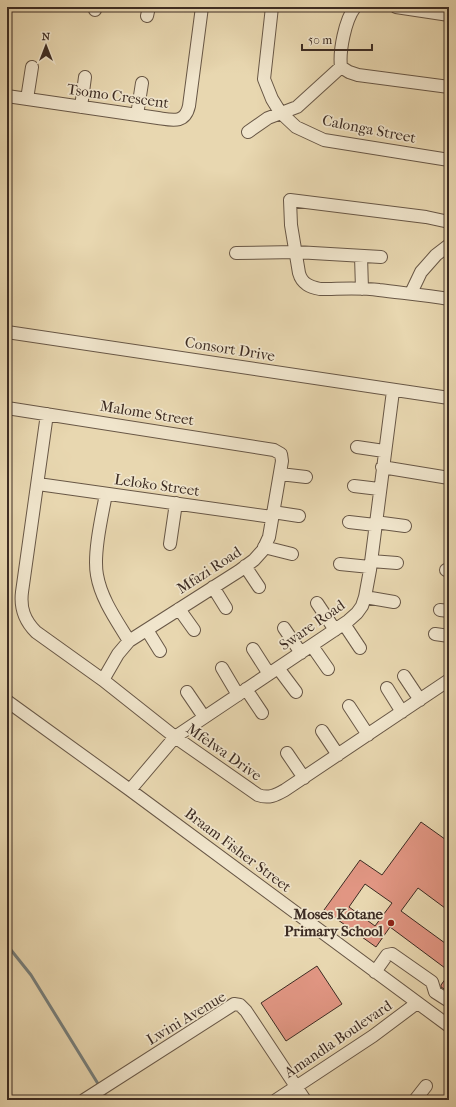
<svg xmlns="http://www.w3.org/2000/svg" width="456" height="1107" font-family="'IM FELL French Canon',serif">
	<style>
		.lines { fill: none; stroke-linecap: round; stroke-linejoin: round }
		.stream { stroke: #767f7c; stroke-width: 3 }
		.building { fill: #e19683; stroke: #3d2c23; fill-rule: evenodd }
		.minor-casing { stroke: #685746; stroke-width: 14 }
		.minor { stroke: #f0e5cc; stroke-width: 12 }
		.poi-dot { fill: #8f2418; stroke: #f0e5cc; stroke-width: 1.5 }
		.labels { text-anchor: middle; stroke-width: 3.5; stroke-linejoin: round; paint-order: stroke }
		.street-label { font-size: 15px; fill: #3d2c23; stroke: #f0e5cc }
		.poi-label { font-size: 15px; font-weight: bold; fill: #3d2c23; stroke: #f0e5cc; text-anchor: end }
	</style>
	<rect width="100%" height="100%" fill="#e8d7b0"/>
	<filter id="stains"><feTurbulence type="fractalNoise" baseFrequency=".005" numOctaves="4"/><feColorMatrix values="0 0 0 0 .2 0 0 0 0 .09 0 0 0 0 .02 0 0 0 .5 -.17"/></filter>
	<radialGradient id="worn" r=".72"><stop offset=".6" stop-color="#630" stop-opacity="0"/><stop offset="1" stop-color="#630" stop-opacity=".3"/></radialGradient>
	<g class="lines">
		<!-- stream -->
		<path class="stream" d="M7,945L31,975L100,1087
			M103,1092L108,1100"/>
	</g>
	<!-- building -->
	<path class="building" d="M421,822L449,842V911L418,888L401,911L449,946V971L390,927L376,947L324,910L360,860L382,875ZM365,884L392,903L375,926L349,907Z
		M317,966L342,1004L286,1041L261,1003Z
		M449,974V992L441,987V985Z"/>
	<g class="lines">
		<defs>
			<path id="minor" d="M272,7L264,79L272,99L280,112L296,127L324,140L449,160
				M396,7L449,15
				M95,10V7
				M147,16L149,7
				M341,67L349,72L358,75L449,87
				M7,96L158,118C172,120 185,124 189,106L202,7
				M27,99L32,67
				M81,107L85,77
				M137,115L142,83
				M248,132L268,118L297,107L341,67C339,51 345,20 355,7
				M449,222L426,217L290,200L291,225L299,273C302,284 310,287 320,289C339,289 360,287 379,290C402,293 425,295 449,299
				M236,253L296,252L381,257
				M361,256L362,289
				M411,293L421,272L436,255L449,245
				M7,332L449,398
				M7,408L274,450L281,454L282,461L269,537L263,550L254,560L239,571L129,641L118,654L103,680
				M47,414L22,592C20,608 24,620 36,632L103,680L175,737L258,795C269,799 276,795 285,790L449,680
				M357,447L384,451
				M382,467L449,478
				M280,474L306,477
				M38,484L272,517
				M354,486L379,489
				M106,494C102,515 93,554 97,575C101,599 117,621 129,641
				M273,512L299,516
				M349,522L375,525
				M375,522L405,526
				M170,544L176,503
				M264,547L292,554
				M371,561L397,563
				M340,564L370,567
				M245,566L259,587
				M446,570H449
				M213,587L226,608
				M365,597L394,602
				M317,603L335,630
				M179,609L194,630
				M440,610L449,611
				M344,624L360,648
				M284,628L301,653
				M147,630L160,651
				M435,634L449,636
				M312,646L328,669
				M253,649L269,674
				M222,668L238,695
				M278,668L296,692
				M404,676L420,700
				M387,688L402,712
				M246,689L262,713
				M187,692L204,717
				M7,701L130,790L449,1026
				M349,706L368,735
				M322,731L338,755
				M287,753L304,778
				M130,790L175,737L348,621L357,613L362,606L365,597L370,570L393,391
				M375,972L387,955L392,954L432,982L435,992L449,1001
				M84,1100L234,1004L240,1005L246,1011L305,1100
				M276,1100L373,1036L417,1003
				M415,1100L426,1086"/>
		</defs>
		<!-- minor casing -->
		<use href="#minor" class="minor-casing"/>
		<!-- minor -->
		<use href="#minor" class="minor"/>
	</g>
	<!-- markers -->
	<circle class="poi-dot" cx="391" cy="923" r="4"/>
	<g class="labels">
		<!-- street labels -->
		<g class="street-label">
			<text transform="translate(118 96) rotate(8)" y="5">Tsomo Crescent</text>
			<text transform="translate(369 129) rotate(11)" y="5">Calonga Street</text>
			<text transform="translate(230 349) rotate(9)" y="5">Consort Drive</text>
			<text transform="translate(147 413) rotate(9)" y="5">Malome Street</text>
			<text transform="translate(157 485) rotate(8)" y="5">Leloko Street</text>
			<text transform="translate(209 570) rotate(-33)" y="5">Mfazi Road</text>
			<text transform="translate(312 625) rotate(-35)" y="5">Sware Road</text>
			<text transform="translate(224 752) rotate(35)" y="5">Mfelwa Drive</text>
			<text transform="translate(238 850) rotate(37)" y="5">Braam Fisher Street</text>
			<text transform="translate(186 1018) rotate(-31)" y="5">Lwini Avenue</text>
			<text transform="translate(338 1039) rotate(-34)" y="5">Amandla Boulevard</text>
		</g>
		<!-- poi labels -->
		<g class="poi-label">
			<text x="383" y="919">Moses Kotane<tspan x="383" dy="17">Primary School</tspan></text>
		</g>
	</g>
	<!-- margin -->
	<rect width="456" height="1107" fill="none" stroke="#e8d7b0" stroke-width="24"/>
	<rect x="8" y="8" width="440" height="1091" fill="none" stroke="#3d2c23" stroke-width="2"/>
	<rect x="12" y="12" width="432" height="1083" fill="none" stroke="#3d2c23"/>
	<!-- north arrow -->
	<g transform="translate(46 46)" stroke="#f0e5cc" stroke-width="3" paint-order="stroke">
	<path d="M0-3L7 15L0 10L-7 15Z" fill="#3d2c23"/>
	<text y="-6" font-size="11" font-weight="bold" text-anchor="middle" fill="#3d2c23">N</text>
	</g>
	<!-- scale -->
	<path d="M302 44v6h70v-6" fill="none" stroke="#3d2c23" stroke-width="2"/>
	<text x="308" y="44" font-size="12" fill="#3d2c23" stroke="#f0e5cc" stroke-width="3" paint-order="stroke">50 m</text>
	<rect width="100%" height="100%" filter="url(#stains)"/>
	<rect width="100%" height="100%" fill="url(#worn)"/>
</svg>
